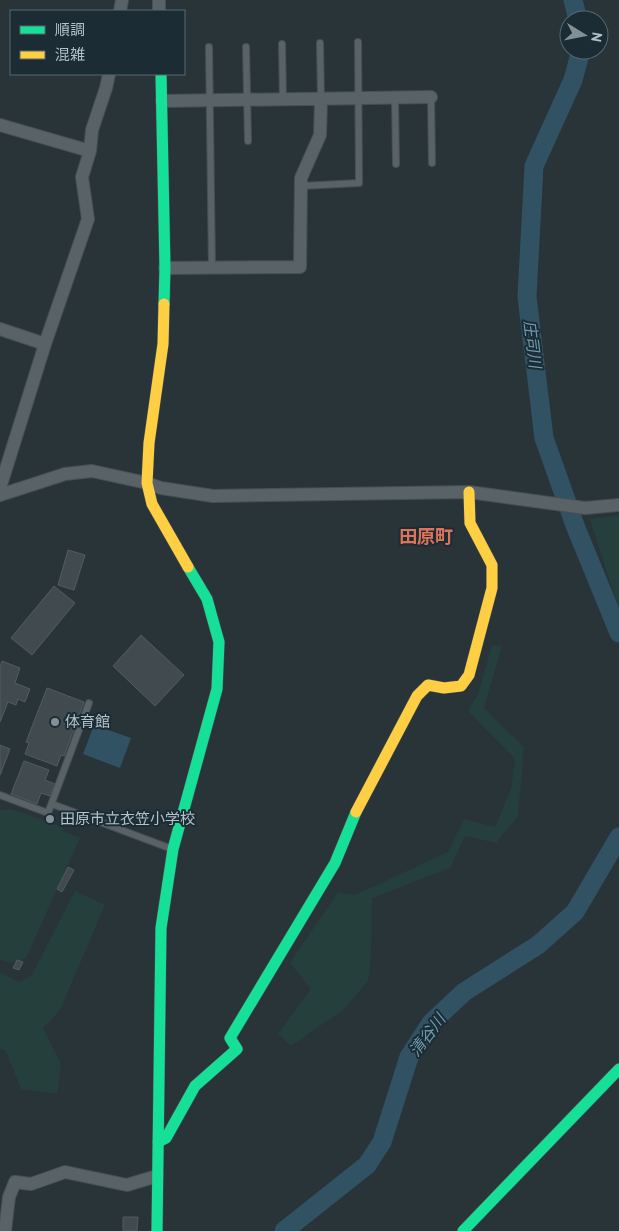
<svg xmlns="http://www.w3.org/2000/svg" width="619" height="1231" font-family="'PT Sans','Noto Sans JP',sans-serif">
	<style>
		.green { fill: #253f3c }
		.water { fill: #315262 }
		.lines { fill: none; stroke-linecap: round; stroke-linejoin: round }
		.river { stroke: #315262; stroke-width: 19 }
		.building { fill: #414b4f; stroke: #515b61 }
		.lane-casing { stroke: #474f54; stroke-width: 8 }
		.street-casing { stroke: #474f54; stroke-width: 14 }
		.fast-casing { stroke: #474f54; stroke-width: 12 }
		.slow-casing { stroke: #474f54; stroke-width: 12 }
		.lane { stroke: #596267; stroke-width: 6 }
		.street { stroke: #596267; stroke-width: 12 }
		.fast { stroke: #16e098; stroke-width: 11 }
		.slow { stroke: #ffcf43; stroke-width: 11 }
		.poi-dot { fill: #829098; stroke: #1b2c35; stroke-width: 2 }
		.labels { text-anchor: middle; stroke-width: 4; stroke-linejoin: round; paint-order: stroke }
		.poi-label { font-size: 15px; fill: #b2c2cb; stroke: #1b2c35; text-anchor: start }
		.water-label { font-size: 16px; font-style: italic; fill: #709bb0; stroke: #1b2c35 }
		.quarter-label { font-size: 18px; font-weight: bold; fill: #de735a; stroke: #1b2c35 }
	</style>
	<rect width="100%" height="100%" fill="#293439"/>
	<!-- green -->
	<path class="green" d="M619,515V610L590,519Z
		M492,645L502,646L484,708L524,747L518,816L496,843L465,836L450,868L372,898L371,956L368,981L344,1009L291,1046L278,1034L311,989L290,963L338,892L355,895L448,852L464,819L495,827L511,789L515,759L468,711L478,694Z
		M0,809L4,810L11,809L62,827L65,832L80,838L26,958L10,963L0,959Z
		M75,891L105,905L60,1010L43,1028L61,1064L57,1094L21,1089L6,1051L0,1049V972L19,982L32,975Z"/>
	<!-- water -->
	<path class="water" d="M94,725L131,738L120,768L83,754Z"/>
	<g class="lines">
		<!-- river -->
		<path class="river" d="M573,0L578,20
			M581,50L573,80L534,166L527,297L544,438L576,528L619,633
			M284,1231L367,1165L382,1142L409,1057L431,1023L464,992L538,945L575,912L619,837"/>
	</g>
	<!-- building -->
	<path class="building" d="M68,550L85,555L74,590L58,585Z
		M54,586L75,603L32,655L11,638Z
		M141,635L184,675L155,706L113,666Z
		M2,661L20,668L15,683L30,689L25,702L18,699L16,705L8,702L0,722V667Z
		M47,688L84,702L64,756L61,755L57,766L25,754L29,743L26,742Z
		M0,745L10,749L0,775Z
		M24,761L49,770L45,780L55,784L50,796L41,793L37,804L11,794Z
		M68,867L74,870L62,892L57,889Z
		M17,960L23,962L19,970L13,968Z
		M123,1217H138L137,1231H123Z"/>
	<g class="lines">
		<defs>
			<path id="lane" d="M320,43L321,100
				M282,44L283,100
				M209,47L212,268
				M246,47L248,141
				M431,97L432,163
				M395,98L396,164
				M301,186L359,183L358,42
				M0,795L48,813L89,703
				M52,804L172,849"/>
			<path id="street" d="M159,0V11
				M120,11L122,0
				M162,101L431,97
				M0,125L90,151
				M165,268L300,267L301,178L320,135L321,100
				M0,329L45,344
				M0,488L45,344L88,219L82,177L90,151L92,130L106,88L109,74
				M0,495L65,474L92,471L147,483L161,488L213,496L469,492L585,508L619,505
				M5,1231L9,1197L15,1182L31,1184L65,1172L127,1185L157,1176"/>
			<path id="fast" d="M161,74L165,268L164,304
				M158,1142L166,1138L195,1086L237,1049L230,1038L335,863L356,812
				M157,1231L161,928L173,849L217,689L219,642L207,599L188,567
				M463,1231L619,1069"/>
			<path id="slow" d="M164,304L163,344L149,443L147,483L152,504L188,567
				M356,812L417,696L428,685L444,688L461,686L469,675L492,588V565L470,523L469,492"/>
		</defs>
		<!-- lane casing -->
		<use href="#lane" class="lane-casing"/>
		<!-- street casing -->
		<use href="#street" class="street-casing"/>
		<!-- fast casing -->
		<use href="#fast" class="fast-casing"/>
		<!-- slow casing -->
		<use href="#slow" class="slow-casing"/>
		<!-- lane -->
		<use href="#lane" class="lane"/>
		<!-- street -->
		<use href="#street" class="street"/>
		<!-- fast -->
		<use href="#fast" class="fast"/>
		<!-- slow -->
		<use href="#slow" class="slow"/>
	</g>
	<!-- markers -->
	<g class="poi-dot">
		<circle cx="55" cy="722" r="5"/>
		<circle cx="50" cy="819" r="5"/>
	</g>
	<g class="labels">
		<!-- poi labels -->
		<g class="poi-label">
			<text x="65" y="727">体育館</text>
			<text x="60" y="824">田原市立衣笠小学校</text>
		</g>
		<!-- water labels -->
		<g class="water-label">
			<text transform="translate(533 344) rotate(83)" y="6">庄司川</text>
			<text transform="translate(427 1035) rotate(-53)" y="6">清谷川</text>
		</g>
		<!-- quarter labels -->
		<g class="quarter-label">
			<text x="426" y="543">田原町</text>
		</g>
	</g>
	<!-- legend -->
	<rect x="10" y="10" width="175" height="65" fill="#1b2c35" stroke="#576871"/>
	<rect x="20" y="26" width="25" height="8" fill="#16e098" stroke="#576871"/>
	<text x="55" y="35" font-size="15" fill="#b2c2cb">順調</text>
	<rect x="20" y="51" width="25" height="8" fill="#ffcf43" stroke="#576871"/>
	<text x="55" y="60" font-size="15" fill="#b2c2cb">混雑</text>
	<!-- north arrow -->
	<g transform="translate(584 35) rotate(100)"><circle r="24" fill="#1b2c35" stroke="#576871"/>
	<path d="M0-4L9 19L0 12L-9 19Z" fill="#829098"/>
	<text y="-8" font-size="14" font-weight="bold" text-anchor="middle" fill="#b2c2cb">N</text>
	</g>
</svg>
